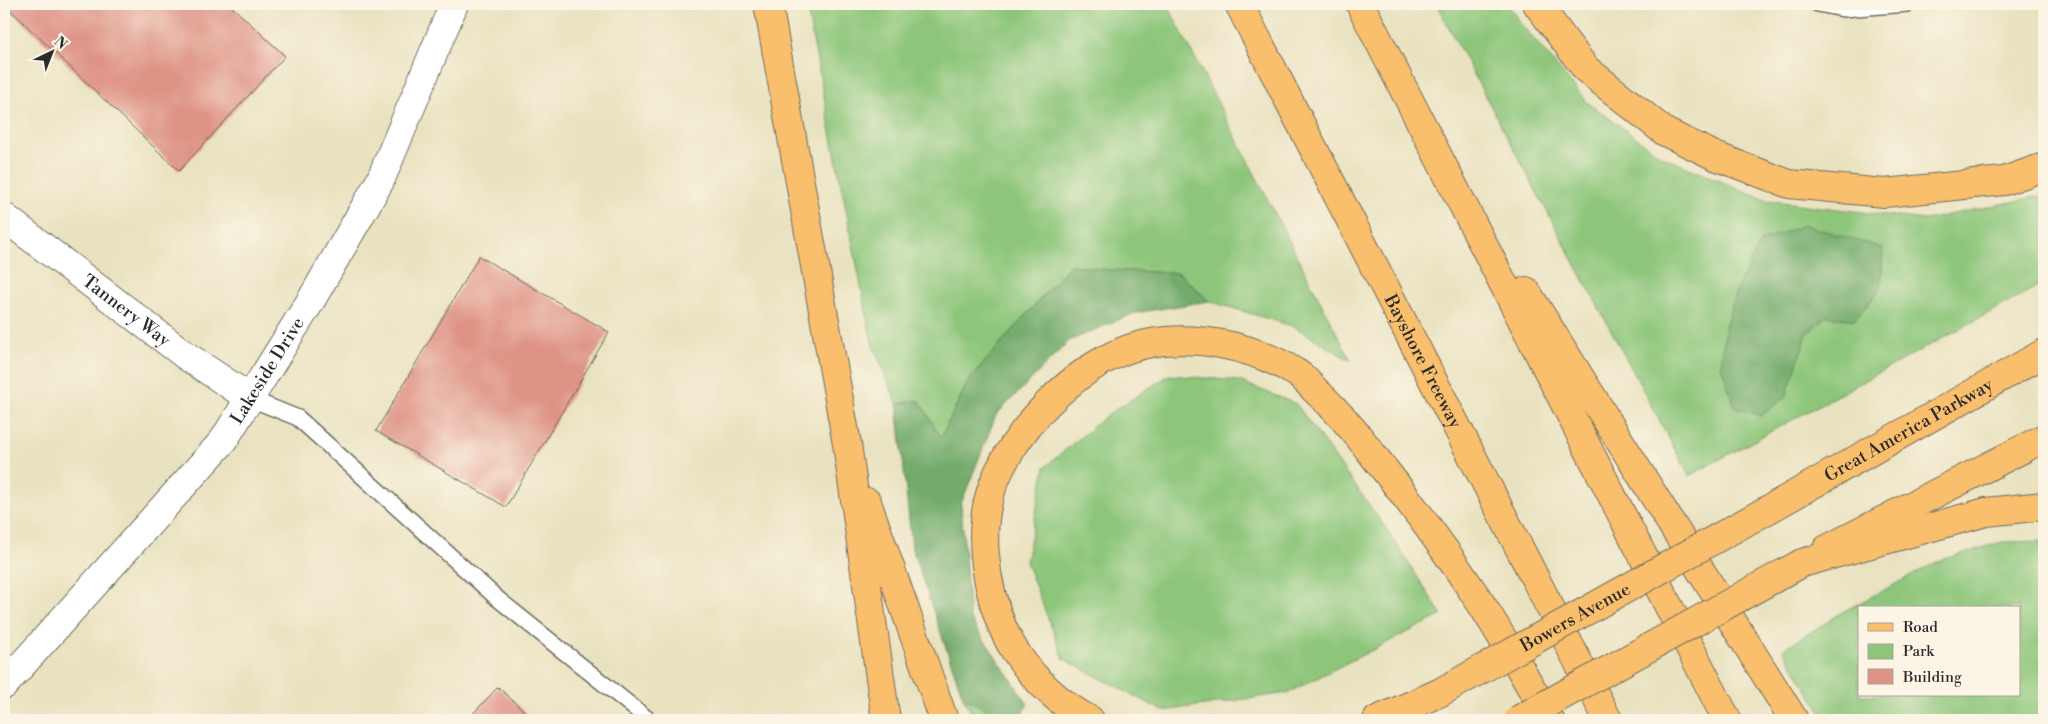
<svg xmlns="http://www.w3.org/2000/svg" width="2048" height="724" font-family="'Libre Bodoni',serif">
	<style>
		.green { fill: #8dc67a; stroke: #5c7852; fill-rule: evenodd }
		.forest { fill: #72ab6a; stroke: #4e6b4a }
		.building { fill: #de9385 }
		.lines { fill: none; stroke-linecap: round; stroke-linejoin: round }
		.service-casing { stroke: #6e6b5f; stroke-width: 18 }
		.minor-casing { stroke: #6e6b5f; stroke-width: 30 }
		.tertiary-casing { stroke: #6e6b5f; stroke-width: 30 }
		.primary-casing { stroke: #6e6b5f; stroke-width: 30 }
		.motorway-casing { stroke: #6e6b5f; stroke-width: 30 }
		.service { stroke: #fff; stroke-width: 15 }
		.minor { stroke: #fff; stroke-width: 28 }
		.tertiary { stroke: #fff; stroke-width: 28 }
		.primary { stroke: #f9bf6d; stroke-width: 28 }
		.motorway { stroke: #f9bf6d; stroke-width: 28 }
		.primary-bridge-casing { stroke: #6e6b5f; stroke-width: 30; stroke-linecap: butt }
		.primary-bridge { stroke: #f9bf6d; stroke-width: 28 }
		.labels { text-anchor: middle; stroke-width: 4.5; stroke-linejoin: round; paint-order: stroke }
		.street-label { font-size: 18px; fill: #2b2b2b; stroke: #fcf5e5 }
	</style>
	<rect width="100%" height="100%" fill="#fcf5e5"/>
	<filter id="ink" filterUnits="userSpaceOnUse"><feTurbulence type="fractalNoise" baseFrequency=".02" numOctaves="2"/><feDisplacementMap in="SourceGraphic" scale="10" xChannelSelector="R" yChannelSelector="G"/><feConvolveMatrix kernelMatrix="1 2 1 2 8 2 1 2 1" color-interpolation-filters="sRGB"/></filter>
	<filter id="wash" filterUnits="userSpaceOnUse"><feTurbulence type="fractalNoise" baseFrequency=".0096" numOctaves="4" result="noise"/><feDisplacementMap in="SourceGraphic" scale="20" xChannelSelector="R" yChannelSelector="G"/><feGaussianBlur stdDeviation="1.12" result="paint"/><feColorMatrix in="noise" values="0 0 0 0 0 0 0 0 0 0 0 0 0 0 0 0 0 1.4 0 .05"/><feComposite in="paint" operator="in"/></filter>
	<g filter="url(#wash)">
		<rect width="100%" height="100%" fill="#e9e2c0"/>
		<!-- green -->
		<path class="green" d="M806,4H1167L1351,361L1295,327L1209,301L1179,273L1110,270L1070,265L969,380L941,438L919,400L897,404L872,343Z
			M1436,4H1508L1520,23L1587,102L1663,157L1766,200L1925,220L2044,195V283L1689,476ZM1804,225L1836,235L1827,316L1807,334Z
			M1169,375L1239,381L1296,404L1385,527L1442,615L1287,693L1163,711L1064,659L1026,562L1045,467L1107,415Z
			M2044,541V720H1826L1783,649L1846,610L1941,560L2002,542ZM1859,608H2019V695H1859Z
			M963,697L1008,720H975Z"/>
		<!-- forest -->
		<path class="forest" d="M1804,225L1883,248L1881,288L1855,320L1827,316L1807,334L1786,397L1761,416L1735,407L1721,366L1725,327L1736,291L1761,241Z
			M1070,265L1110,270L1179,273L1209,301L1135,313L1069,341L996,415L961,504L970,619L1028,704L1018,720H1008L963,697L912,549L897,404L919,400L941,437L969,380Z"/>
		<g id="blocks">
			<!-- building -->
			<path class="building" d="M4,4H229L285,56L179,171Z
				M479,256L609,332L506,507L376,431Z
				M498,687L534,720H467Z"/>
		</g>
	</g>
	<g filter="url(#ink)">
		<use href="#blocks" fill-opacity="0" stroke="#6e6b5f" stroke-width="1"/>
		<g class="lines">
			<defs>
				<path id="service" d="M1818,4L1843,9L1907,4
					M251,399L298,418L498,599L649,720"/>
				<g id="minor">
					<path id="s1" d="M4,217L185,355L251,399"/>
				</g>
				<g id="tertiary">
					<path id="s2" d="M4,685L223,441L310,302L380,181L454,4"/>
				</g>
				<g id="primary">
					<path id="s3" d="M1771,508L2044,353"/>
					<path d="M1827,549L2044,438"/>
					<path d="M1377,720L1439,693"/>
				</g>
				<g id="motorway">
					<path d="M768,4L847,444L886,720"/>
					<path id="s4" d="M1239,4L1608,720"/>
					<path d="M1360,4L1727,720"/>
					<path d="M1537,4L1586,69L1665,132L1715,156L1789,184L1884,193L2004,181L2044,167"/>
					<path d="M1526,291L1794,720"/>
					<path d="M867,502L944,720"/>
					<path d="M1802,563L1986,512L2044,506"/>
					<path d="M1090,720C1061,705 1033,679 1015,651C989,610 976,541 990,494C1008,434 1077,362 1138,346C1189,332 1251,345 1295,372C1303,376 1309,384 1315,390C1337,410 1355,431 1373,455C1410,501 1445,549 1478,599C1504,638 1526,680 1550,720"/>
				</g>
			</defs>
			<!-- service casing -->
			<use href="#service" class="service-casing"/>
			<!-- minor casing -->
			<use href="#minor" class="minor-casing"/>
			<!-- tertiary casing -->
			<use href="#tertiary" class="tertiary-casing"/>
			<!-- primary casing -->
			<use href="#primary" class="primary-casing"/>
			<!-- motorway casing -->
			<use href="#motorway" class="motorway-casing"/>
			<!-- service -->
			<use href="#service" class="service"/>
			<!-- minor -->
			<use href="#minor" class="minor"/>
			<!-- tertiary -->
			<use href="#tertiary" class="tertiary"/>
			<!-- primary -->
			<use href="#primary" class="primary"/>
			<!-- motorway -->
			<use href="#motorway" class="motorway"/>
			<defs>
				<g id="primary-bridge">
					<path id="s5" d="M1439,693L1771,508"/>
					<path d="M1518,720L1802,563"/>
				</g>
			</defs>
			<!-- primary-bridge casing -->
			<use href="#primary-bridge" class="primary-bridge-casing"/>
			<!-- primary-bridge -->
			<use href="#primary-bridge" class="primary-bridge"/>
		</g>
	</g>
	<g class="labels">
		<!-- street labels -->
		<g class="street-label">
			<text dy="6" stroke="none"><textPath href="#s1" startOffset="154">Tannery Way</textPath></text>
			<text dy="6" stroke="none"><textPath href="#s4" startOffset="402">Bayshore Freeway</textPath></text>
			<text dy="6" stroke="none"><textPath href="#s2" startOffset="411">Lakeside Drive</textPath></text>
			<text dy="6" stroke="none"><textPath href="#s3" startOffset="158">Great America Parkway</textPath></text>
			<text dy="6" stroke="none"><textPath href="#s5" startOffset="156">Bowers Avenue</textPath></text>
		</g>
	</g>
	<!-- margin -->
	<rect width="2048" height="724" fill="none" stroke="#fcf5e5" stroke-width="20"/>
	<!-- legend -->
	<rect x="1858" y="606" width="162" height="90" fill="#fcf5e5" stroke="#a8a49b"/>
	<rect x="1868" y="623" width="25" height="8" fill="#f9bf6d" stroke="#a8a49b"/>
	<text x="1903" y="632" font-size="15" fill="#2b2b2b">Road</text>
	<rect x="1868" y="644" width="25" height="15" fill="#8dc67a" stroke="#a8a49b"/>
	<text x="1903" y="656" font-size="15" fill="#2b2b2b">Park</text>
	<rect x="1868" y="669" width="25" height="15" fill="#de9385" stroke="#a8a49b"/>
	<text x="1903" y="682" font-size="15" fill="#2b2b2b">Building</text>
	<!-- north arrow -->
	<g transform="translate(52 52) rotate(43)" stroke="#fcf5e5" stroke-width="4" paint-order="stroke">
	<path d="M0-4L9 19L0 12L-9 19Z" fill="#2b2b2b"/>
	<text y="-8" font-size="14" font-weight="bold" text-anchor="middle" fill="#2b2b2b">N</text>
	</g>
</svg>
